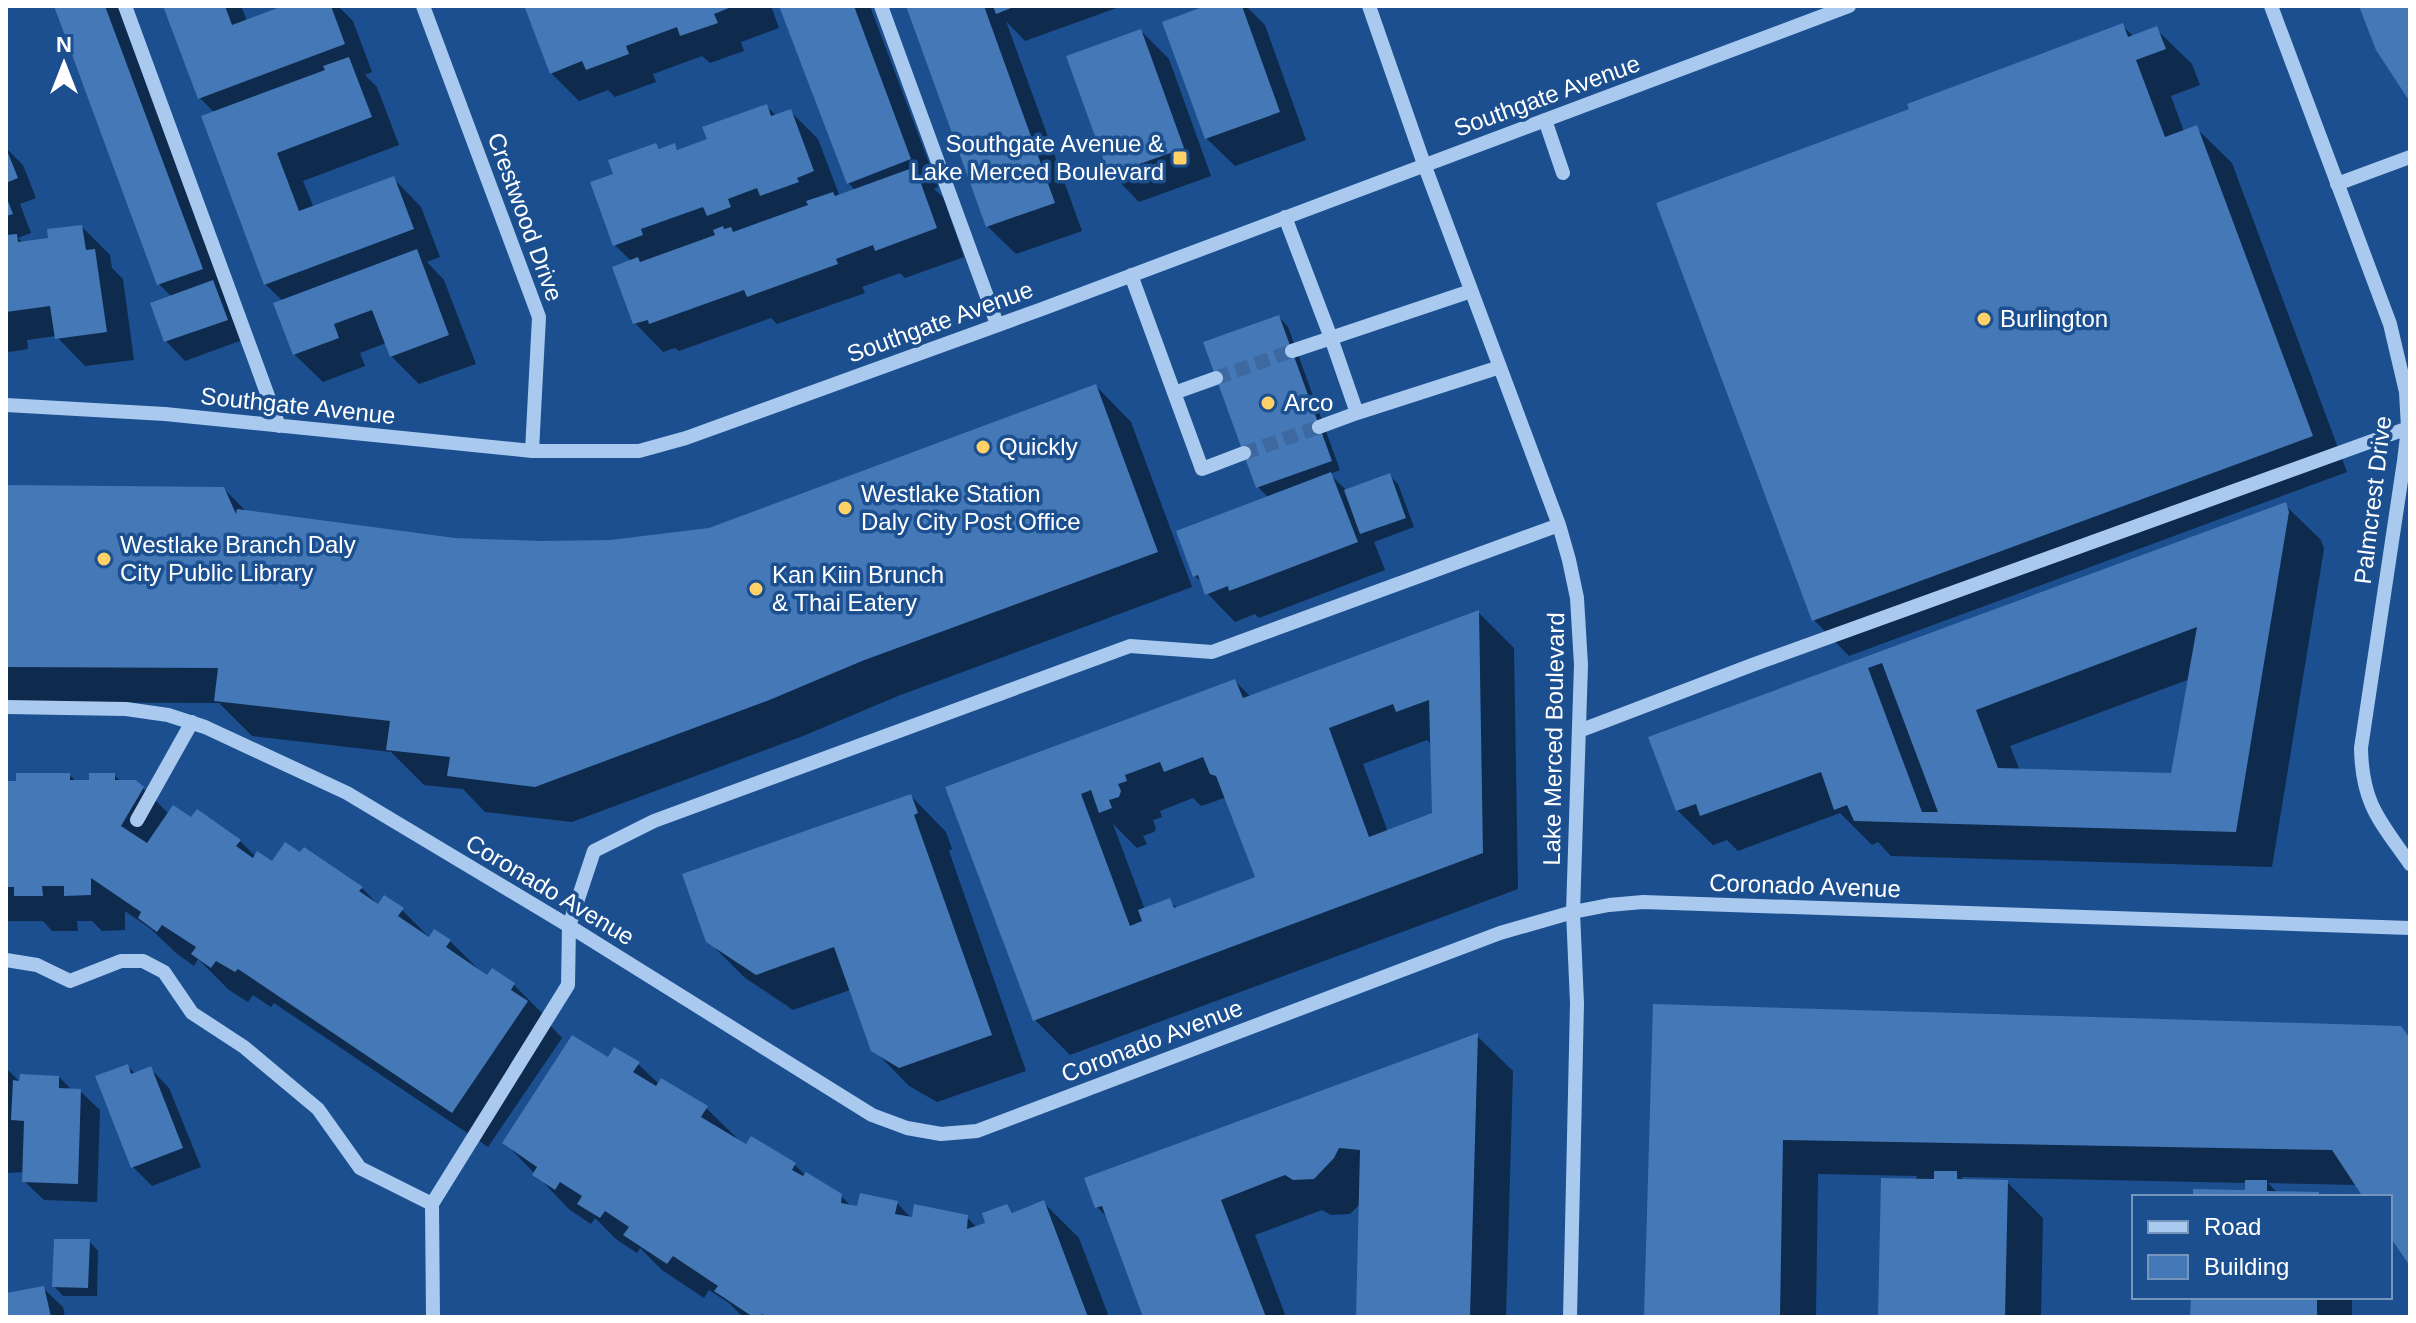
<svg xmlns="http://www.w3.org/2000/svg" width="2416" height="1323" font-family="Arial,sans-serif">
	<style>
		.shadow { fill: #0007; fill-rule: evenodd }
		.building { fill: #4478b7; fill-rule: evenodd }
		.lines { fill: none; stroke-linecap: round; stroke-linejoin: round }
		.minor-tunnel { stroke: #3d69a0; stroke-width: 14; stroke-dasharray: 14 7; stroke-linecap: butt }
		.minor { stroke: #a9c9ee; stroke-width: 14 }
		.poi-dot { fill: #ffd166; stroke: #1b4f8f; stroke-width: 3 }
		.labels { text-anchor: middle; stroke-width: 7; stroke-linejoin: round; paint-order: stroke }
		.street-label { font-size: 24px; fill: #fff; stroke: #1b4f8f }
		.poi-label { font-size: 24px; fill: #fff; stroke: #1b4f8f; text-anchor: start }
	</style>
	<rect width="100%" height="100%" fill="#1b4f8f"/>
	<!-- shadow -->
	<path class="shadow" d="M56,6H126L245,339L185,361L166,341L153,304L172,297L159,284Z
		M165,6H241L247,21L289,6H338L353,21L372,72L365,75L377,87L399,145L303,181L314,208L393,178L421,207L440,257L427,262L444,280L476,364L419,384L391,356L386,343L360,353L365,366L323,382L294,354L283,301L265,284L215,113L200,98Z
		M537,6H771L779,28L741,42L744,51L710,63L702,56L653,74L656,82L615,97L608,90L579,101L551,73Z
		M782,6H870L938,187L934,189L943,197L964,257L905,278L900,273L862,287L865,293L777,324L771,318L679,351L675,348L663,352L635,323L632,262L615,245L592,183L615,175L656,145L661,150L674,146L680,151L709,141L766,106L777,116L790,111L818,139L840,197L856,191L848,183Z
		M908,6H1122L1025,41L1006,21L1082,231L1016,254L987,226Z
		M1211,6H1246L1265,25L1306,140L1235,166L1206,138Z
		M2122,25L2134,37L2156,29L2192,64L2200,85L2171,96L2184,132L2196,128L2232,163L2347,472L1849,656L1814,620L1911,110Z
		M1141,31L1169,59L1211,176L1139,202L1111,173Z
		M6,148L23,165L36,198L20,204L31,233L18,238L23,243L51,240L82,227L110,255L112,268L123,279L134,360L85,366L56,336L27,340L28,349L9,352L6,349Z
		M1279,317L1288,327L1340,470L1330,474L1347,491L1389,475L1398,484L1414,527L1374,542L1385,570L1259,618L1255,614L1235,622L1207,593L1203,583L1195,576L1269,498L1258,487Z
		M1096,386L1131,422L1192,587L898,696L803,736L572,822L485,812L463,789L424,785L391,752L252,736L219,703L6,702V487L224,489L248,513L455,540L540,543L610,542L709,530Z
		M2285,505L2321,540L2324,549L2272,867L1891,856L1878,842L1872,845L1840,813L1738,851L1727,840L1713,845L1677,810L1651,738ZM2190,679L2173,775L2020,771L2010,746Z
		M1478,612L1514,648L1518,889L1070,1055L1035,1020L947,789L1235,681L1251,697ZM1427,740L1432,745L1434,815L1388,832L1363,764ZM1227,797L1258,878L1177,908L1169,901L1145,910L1113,824L1137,848L1147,844L1143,836L1154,832L1156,828L1153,820L1162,817L1160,811L1193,798L1201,806Z
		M69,775L77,782L114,775L122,782L143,788L169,814L192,820L197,812L240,841L256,857L362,888L379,906L402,910L430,938L450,941L487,978L492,970L514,985L550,1021L548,1023L562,1038L488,1147L274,1003L271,1007L253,995L248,1002L229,990L198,959L194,966L176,953L151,929L125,911V930L102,931L92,921H77L78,931H52L43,921H6V778L11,783Z
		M911,796L946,832L952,849L949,851L1026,1071L937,1102L909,1086L873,1049L850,990L793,1010L744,977L708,941Z
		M1655,1006L2400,1028L2410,1037V1263L2390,1233V1197H2366L2358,1185L2268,1183L2278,1193L2318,1194L2321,1197H2195L2247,1192V1183L1961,1177L1965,1181L2005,1180L2043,1218L2041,1317H1880L1917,1176L1818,1174L1816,1317H1646Z
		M1477,1036L1513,1071L1506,1317H1358L1361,1203L1350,1214L1331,1215L1322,1210L1255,1235L1286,1317H1145L1109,1219L1097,1207Z
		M609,1060L638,1064L659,1084L706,1108L742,1143L795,1165L806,1176L841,1196L852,1207L897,1203L913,1220L967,1217L977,1228L988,1224L1007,1207L1014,1214L1044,1203L1079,1238L1109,1317H743L729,1303L709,1290L704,1298L662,1270L640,1248L637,1253L616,1239L595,1218L591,1224L570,1210L505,1143Z
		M127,1066L136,1074L150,1068L169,1088L201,1167L152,1186L133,1167L97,1077Z
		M6,1068L21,1083L59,1077L72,1090L80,1091L100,1110L97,1202L44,1200L24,1181L25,1172L6,1173Z
		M89,1241L98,1251L97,1296H63L54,1286Z
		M43,1288L63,1307L65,1317H6V1296Z
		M2193,1297H2352V1317H2192Z"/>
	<!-- building -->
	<path class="building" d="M54,6H105L203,269L157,285Z
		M163,6H225L232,25L283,6H331L345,44L198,99Z
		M531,6H734L714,14L718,23L680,36L677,27L626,46L629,54L586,70L582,61L550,74L525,8Z
		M779,6H854L911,159L847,184Z
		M906,6H984L1055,203L986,227Z
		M993,6H1016L996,14Z
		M1205,6H1242L1280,112L1205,139L1162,22Z
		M2359,6H2410V102L2376,50Z
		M2123,23L2128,37L2157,26L2166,49L2136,60L2165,137L2197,125L2313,436L1812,621L1656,203L1909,109L1907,104Z
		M1141,29L1184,148L1109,175L1066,56Z
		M349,57L372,117L277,153L299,211L394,176L414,229L264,285L201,116L325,70L323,66Z
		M767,104L771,116L791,109L814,171L797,178L799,182L760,196L757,188L728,199L731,207L707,216L703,207L641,229L643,235L613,246L590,182L613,174L608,160L656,143L659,149L675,143L677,150L707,139L702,127Z
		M6,148L18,178L6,183Z
		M915,167L937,228L875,251L873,245L836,259L838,264L747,297L744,290L649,324L648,320L633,324L612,267L638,257L640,262L715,235L713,230L723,226L724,229L731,227L733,232L808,205L806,201L833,192L835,196Z
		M6,196L13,214L6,216Z
		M82,225L86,250L95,249L107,332L55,339L50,306L6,312V235L17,234L18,242L48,238L47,229Z
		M417,249L449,335L390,357L372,310L334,324L339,338L293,355L273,303Z
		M213,280L228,320L164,342L150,303Z
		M1279,315L1332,461L1256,488L1203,342Z
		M1096,384L1158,552L862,661L767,701L535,787L447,776L450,757L386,750L390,721L214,701L218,668L6,667V485L224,487L236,514L237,509L455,538L540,541L610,540L709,528Z
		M1331,472L1358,542L1229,591L1228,586L1205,595L1198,575L1193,577L1176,531Z
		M1390,473L1406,518L1360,534L1344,490Z
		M2286,502L2289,512L2236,832L1854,821L1847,805L1834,810L1821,772L1700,816L1696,804L1676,811L1648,737ZM2197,627L2171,773L1998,768L1976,710ZM1882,663L1938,812H1922L1868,668Z
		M1479,610L1483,853L1033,1021L945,787L1235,679L1243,698ZM1429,700L1432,813L1369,837L1329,728L1393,704L1396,712ZM1203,757L1210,774L1216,776L1255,877L1174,908L1170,898L1138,910L1142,921L1130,926L1081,794L1091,790L1099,813L1112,808L1109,800L1119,797L1121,791L1118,784L1127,781L1125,775L1160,762L1164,772Z
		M16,773H70V780H89V773H115V780H136L144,787L121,826L147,843L173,805L191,817L197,809L241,840L236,846L253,858L257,851L272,861L285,842L300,852L304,847L363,887L359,891L378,904L384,895L404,908L398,916L429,937L434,929L451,940L446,947L487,975L492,968L515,983L511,990L528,1001L452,1113L238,969L235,972L216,961L211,968L191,954L196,947L162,925L157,932L138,918L141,912L91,878V895L64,896V886H42L43,896H14V887H6V781H16Z
		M911,794L918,813L914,815L992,1035L899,1068L871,1051L834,947L756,975L706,942L682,874Z
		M1653,1004L2401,1026L2410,1038V1266L2390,1237V1197H2363L2332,1150L1783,1140L1780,1317H1644Z
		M1478,1033L1470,1317H1356L1360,1150L1339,1148L1334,1158L1314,1179L1293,1180L1285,1175L1221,1200L1266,1317H1143L1102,1206L1095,1208L1084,1178Z
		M572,1035L608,1057L614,1047L640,1062L633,1072L656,1086L661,1078L708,1106L701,1117L746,1144L751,1136L796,1163L792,1170L803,1176L806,1172L842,1194L841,1203L857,1206L860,1193L898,1201L895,1214L912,1217L914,1204L968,1215L967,1229L985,1223L982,1213L1007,1204L1012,1213L1044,1200L1088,1317H766L762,1314L760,1317H753L714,1291L718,1286L673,1256L667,1264L623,1235L629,1227L605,1211L600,1218L577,1204L582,1196L560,1182L555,1190L532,1175L537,1167L502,1143Z
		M128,1064L131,1074L151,1066L183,1148L131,1168L95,1076Z
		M20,1074L59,1076V1088L81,1089L78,1184L22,1182L24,1121L11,1120L13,1080L19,1081Z
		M1934,1171H1957V1179L2008,1180L2005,1317H1878L1881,1178L1934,1179Z
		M2245,1180H2267V1191L2319,1192V1197H2193V1189L2245,1190Z
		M54,1239H90L88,1288L52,1287Z
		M44,1286L51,1317H6V1293Z
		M2191,1297H2317V1317H2190Z"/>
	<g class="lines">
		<!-- minor-tunnel -->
		<path class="minor-tunnel" d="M1216,378L1292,351
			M1244,453L1319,427"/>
		<!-- minor -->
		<path class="minor" d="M125,6L279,426
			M423,6L539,317L532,451
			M881,6L997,324
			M1369,6L1424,164L1559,525L1569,560L1577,598L1581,665L1573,912L1577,1003L1570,1317
			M2271,6L2390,324L2406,392L2408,428L2404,461L2361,748C2362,804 2380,821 2410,864
			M1545,120L1563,173
			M2337,184L2410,157
			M1285,217L1331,338L1471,291
			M1131,275L1202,469L1244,453
			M1292,351L1331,338L1357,413L1319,427
			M1174,393L1216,378
			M6,405L165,414L532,451H639L686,438L1042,309L1849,6
			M1357,413L1500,367
			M6,707L126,709L168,715L205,727L347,793L569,926L872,1115L907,1128L941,1134L977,1131L1500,933L1573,912L1609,905L1643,902L2410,928
			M1579,731L1752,665L2408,428
			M137,820L192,722
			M6,960L37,965L70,981L121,961H143L164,972L192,1013L244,1047L318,1109L360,1168L432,1204
			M433,1317L432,1204L568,985L569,926L594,851L654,821L1130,646L1212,652L1559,525"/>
	</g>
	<!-- markers -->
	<g class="poi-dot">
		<rect x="1172" y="150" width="16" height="16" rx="4"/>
		<circle cx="1984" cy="319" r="8"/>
		<circle cx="1268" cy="403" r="8"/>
		<circle cx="983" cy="447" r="8"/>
		<circle cx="845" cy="508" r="8"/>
		<circle cx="104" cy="559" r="8"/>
		<circle cx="756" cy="589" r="8"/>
	</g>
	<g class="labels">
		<!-- street labels -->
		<g class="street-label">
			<text transform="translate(1547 96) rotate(-20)" y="8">Southgate Avenue</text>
			<text transform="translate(525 217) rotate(70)" y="8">Crestwood Drive</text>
			<text transform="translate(940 322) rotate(-20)" y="8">Southgate Avenue</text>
			<text transform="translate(298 406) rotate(6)" y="8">Southgate Avenue</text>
			<text transform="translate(2373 500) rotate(-83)" y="8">Palmcrest Drive</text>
			<text transform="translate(1554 739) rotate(-89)" y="8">Lake Merced Boulevard</text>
			<text transform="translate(1805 886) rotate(2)" y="8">Coronado Avenue</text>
			<text transform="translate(550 890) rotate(31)" y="8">Coronado Avenue</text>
			<text transform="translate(1152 1041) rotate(-21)" y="8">Coronado Avenue</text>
		</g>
		<!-- poi labels -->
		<g class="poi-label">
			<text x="1164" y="152" text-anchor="end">Southgate Avenue &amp;<tspan x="1164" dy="28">Lake Merced Boulevard</tspan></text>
			<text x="2000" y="327">Burlington</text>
			<text x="1284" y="411">Arco</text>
			<text x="999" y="455">Quickly</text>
			<text x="861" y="502">Westlake Station<tspan x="861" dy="28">Daly City Post Office</tspan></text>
			<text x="120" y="553">Westlake Branch Daly<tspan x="120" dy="28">City Public Library</tspan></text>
			<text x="772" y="583">Kan Kiin Brunch<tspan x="772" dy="28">&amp; Thai Eatery</tspan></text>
		</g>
	</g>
	<!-- border -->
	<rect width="2416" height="1323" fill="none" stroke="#ffffff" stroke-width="16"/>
	<!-- legend -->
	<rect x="2132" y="1195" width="260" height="104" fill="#1b4f8f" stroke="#7695bc" stroke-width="2"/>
	<rect x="2148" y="1221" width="40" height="12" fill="#a9c9ee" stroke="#7695bc" stroke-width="2"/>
	<text x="2204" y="1235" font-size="24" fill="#ffffff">Road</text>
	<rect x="2148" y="1255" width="40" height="24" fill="#4478b7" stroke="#7695bc" stroke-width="2"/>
	<text x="2204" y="1275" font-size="24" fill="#ffffff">Building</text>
	<!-- north arrow -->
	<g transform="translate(64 64)" stroke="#1b4f8f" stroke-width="6" paint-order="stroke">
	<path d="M0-6L14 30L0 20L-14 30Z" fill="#ffffff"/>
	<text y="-12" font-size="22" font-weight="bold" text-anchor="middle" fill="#ffffff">N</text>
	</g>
</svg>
